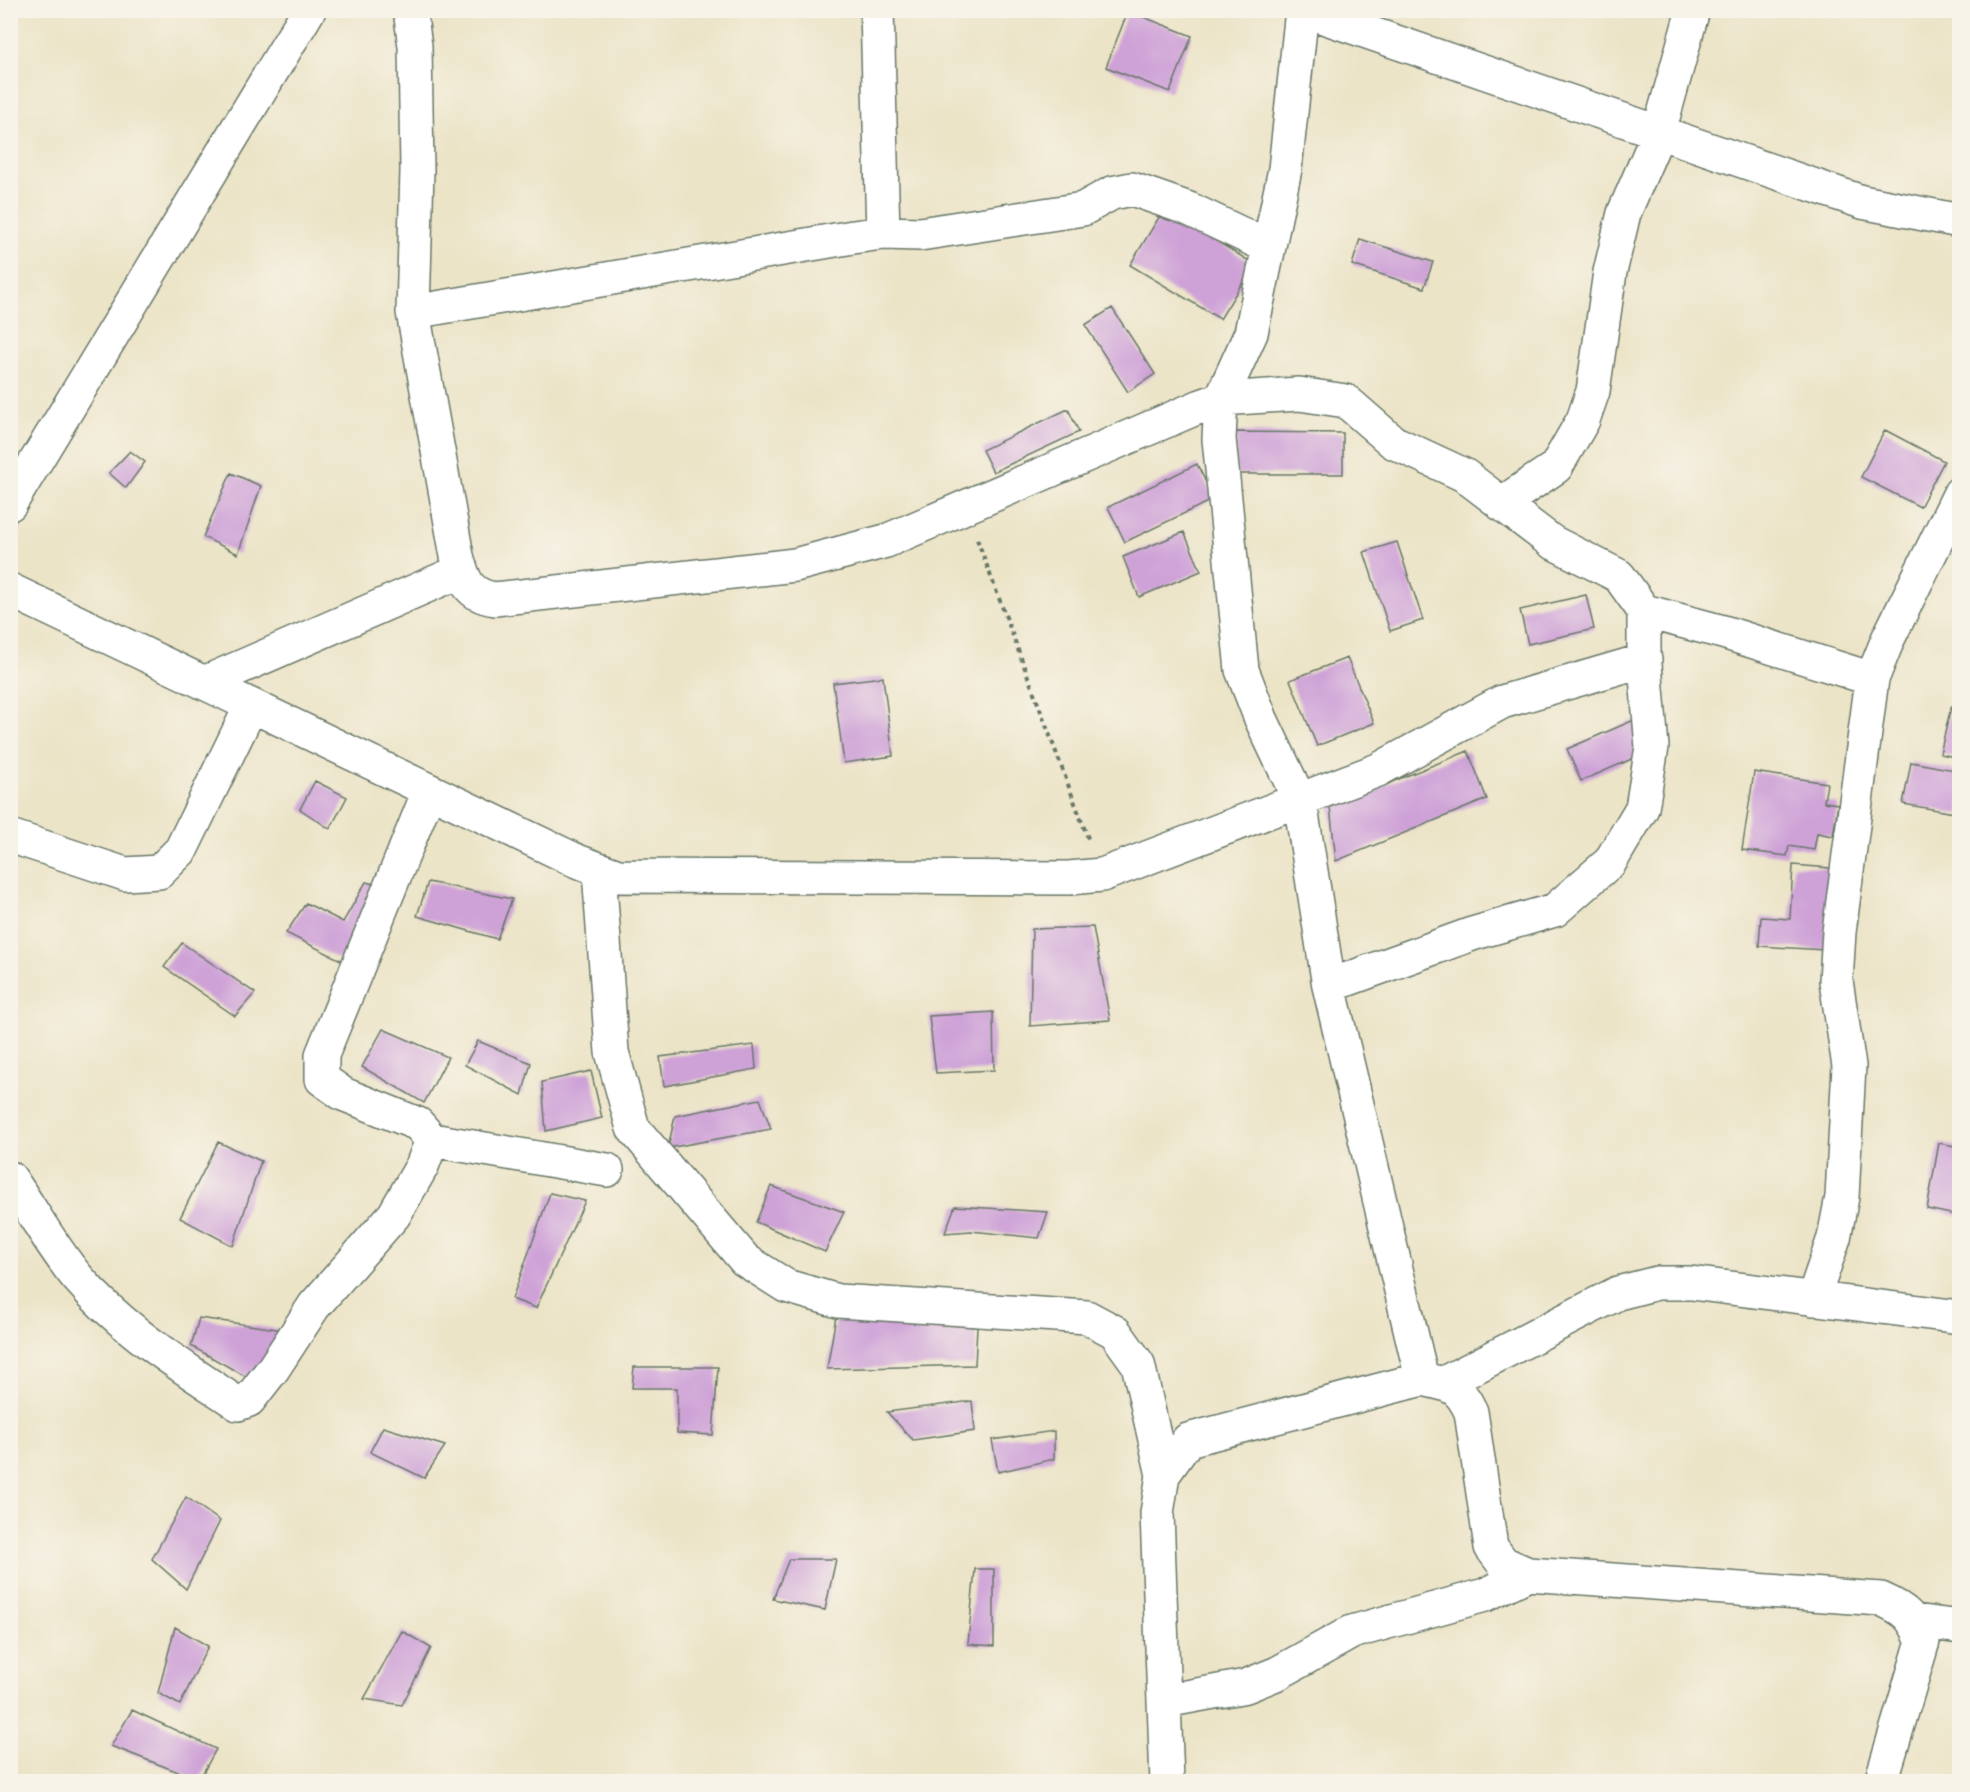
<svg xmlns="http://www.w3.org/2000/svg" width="1970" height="1792" font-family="Caveat,sans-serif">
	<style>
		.building { fill: #cea1d7 }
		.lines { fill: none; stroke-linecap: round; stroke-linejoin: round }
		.street-casing { stroke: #677767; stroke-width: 36 }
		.path { stroke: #677767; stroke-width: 4; stroke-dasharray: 4.5 4.5; stroke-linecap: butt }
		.street { stroke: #fff; stroke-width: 33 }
	</style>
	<rect width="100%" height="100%" fill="#f7f3e8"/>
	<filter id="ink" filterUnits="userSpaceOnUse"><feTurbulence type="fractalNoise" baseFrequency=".0167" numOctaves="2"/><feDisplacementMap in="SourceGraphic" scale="12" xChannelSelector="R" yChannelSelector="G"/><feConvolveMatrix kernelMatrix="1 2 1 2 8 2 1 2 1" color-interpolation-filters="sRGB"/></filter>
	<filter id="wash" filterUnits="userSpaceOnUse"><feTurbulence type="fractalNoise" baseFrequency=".008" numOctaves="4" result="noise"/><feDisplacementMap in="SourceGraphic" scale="24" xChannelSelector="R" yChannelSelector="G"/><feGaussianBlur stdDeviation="1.35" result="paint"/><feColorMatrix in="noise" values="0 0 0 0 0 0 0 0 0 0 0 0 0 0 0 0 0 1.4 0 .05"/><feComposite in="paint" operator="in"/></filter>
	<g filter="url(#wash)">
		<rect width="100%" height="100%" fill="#ece4c7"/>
		<g id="blocks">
			<!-- building -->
			<path class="building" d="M950,10H987V16L950,17Z
				M1128,11L1192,36L1170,92L1106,67Z
				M1164,209L1254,264L1220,319L1130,265Z
				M1360,239L1433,262L1424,288L1352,265Z
				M1112,308L1155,374L1128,392L1085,325Z
				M1068,409L1079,432L993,472L982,450Z
				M1885,430L1944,461L1920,507L1861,477Z
				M1236,432L1343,433V474H1236Z
				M130,451L145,462L126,488L109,473Z
				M1197,464L1214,499L1125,542L1108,507Z
				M231,473L261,486L238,554L203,537Z
				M1184,532L1201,571L1139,597L1123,557Z
				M1397,542L1423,620L1390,631L1364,552Z
				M1586,595L1594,629L1528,644L1520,610Z
				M1347,658L1374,723L1317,746L1290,680Z
				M883,677L893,756L844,763L833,683Z
				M1951,707L1960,709V758L1940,754Z
				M1634,720L1648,752L1581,781L1567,749Z
				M1468,751L1487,799L1336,861L1330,807Z
				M1911,762L1960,771V814L1903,804Z
				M1754,772L1827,783L1824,802L1838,804L1833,836L1817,833L1814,850L1789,846L1787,856L1742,850Z
				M315,781L347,797L330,829L300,809Z
				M1793,865L1830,868L1825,950L1759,946L1761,917L1790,919Z
				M366,882L387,888L355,967L286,933L306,903L343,922Z
				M428,882L512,899L497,939L417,916Z
				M1093,927L1110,1020L1030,1026L1032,929Z
				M182,943L255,993L235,1016L164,967Z
				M993,1012L994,1070L936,1073L929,1016Z
				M383,1029L448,1057L424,1103L362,1067Z
				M478,1041L531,1063L522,1095L465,1065Z
				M754,1045L756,1069L664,1086L660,1057Z
				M591,1071L602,1118L546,1131L542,1082Z
				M760,1099L771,1129L668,1148L675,1116Z
				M218,1142L261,1161L233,1246L180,1218Z
				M1939,1143L1960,1147V1216L1927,1209Z
				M771,1186L844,1212L825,1252L756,1222Z
				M550,1193L585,1201L536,1308L512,1299Z
				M955,1206L1048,1212L1039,1238L971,1231L945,1233Z
				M836,1316L977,1327L975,1365L827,1369Z
				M199,1318L291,1331L259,1384L191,1346Z
				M634,1367H718L713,1435L677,1433V1388H632Z
				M972,1401L975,1431L913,1440L887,1412Z
				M383,1427L445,1446L424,1478L370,1452Z
				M1054,1431V1459L998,1472L992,1440Z
				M186,1497L220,1521L186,1589L152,1559Z
				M789,1559H836L825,1610L773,1599Z
				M975,1569H994V1646L968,1644Z
				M175,1627L208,1646L180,1705L158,1693Z
				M402,1631L431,1648L402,1705L364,1699Z
				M132,1710L216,1749L199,1780L111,1746Z"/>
		</g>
	</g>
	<g filter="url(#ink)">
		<use href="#blocks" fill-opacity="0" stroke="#677767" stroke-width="1.5"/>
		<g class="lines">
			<defs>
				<path id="street" d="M410,10L415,46L417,170L413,312L457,556C464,581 468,595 495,599L795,565L886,541L1201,406L1221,399L1299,394L1346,401L1393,442L1464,475L1552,542L1619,576L1644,611V653L1652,747L1642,808L1610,862L1555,910L1472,934L1329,986
					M877,10L883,233
					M1302,10L1285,169L1251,333L1221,399L1219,439L1242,670L1261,719L1300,801L1329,986L1422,1379
					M1303,10L1862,202L1960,221
					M413,312L853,237L883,233L920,234L1083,209L1112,193L1132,189L1189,209L1269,247
					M10,504L309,10
					M1501,504L1556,467L1583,420L1593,391L1610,272L1624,213L1659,132L1693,10
					M10,590L577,861L618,876L1069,878L1102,875L1378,770L1502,702L1645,660
					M1644,611L1723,632L1872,679
					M204,683L461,571
					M10,836L125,874L159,872L181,850L251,706
					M599,871L612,1052L633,1128L745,1260L786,1286L838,1301L1087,1317L1115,1332L1138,1364L1163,1475
					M432,1140L607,1170
					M10,1178C32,1210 52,1247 77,1277C121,1329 182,1366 238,1404L249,1400L273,1369L314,1306L394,1215L422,1166L432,1140L418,1124L343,1094L322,1079V1055L429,791
					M1813,1299L1834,1238L1842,1197L1849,1066L1836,981L1839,932L1872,679L1888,639L1960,493
					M1444,1383L1618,1293L1657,1283H1691L1960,1317
					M1915,1621L1960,1627
					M1165,1701L1246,1686L1278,1673L1352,1632L1485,1595L1528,1574
					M1167,1782L1157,1513L1163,1475L1188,1440L1422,1379C1450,1385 1459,1385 1471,1412L1491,1547L1503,1563L1528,1574L1881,1599C1906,1610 1913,1617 1923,1641L1881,1782"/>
			</defs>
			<!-- street casing -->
			<use href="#street" class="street-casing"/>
			<!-- path -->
			<path class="path" d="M977,539L1089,841"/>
			<!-- street -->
			<use href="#street" class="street"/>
		</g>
	</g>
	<!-- margin -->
	<rect width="1970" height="1792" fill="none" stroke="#f7f3e8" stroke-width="36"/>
</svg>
